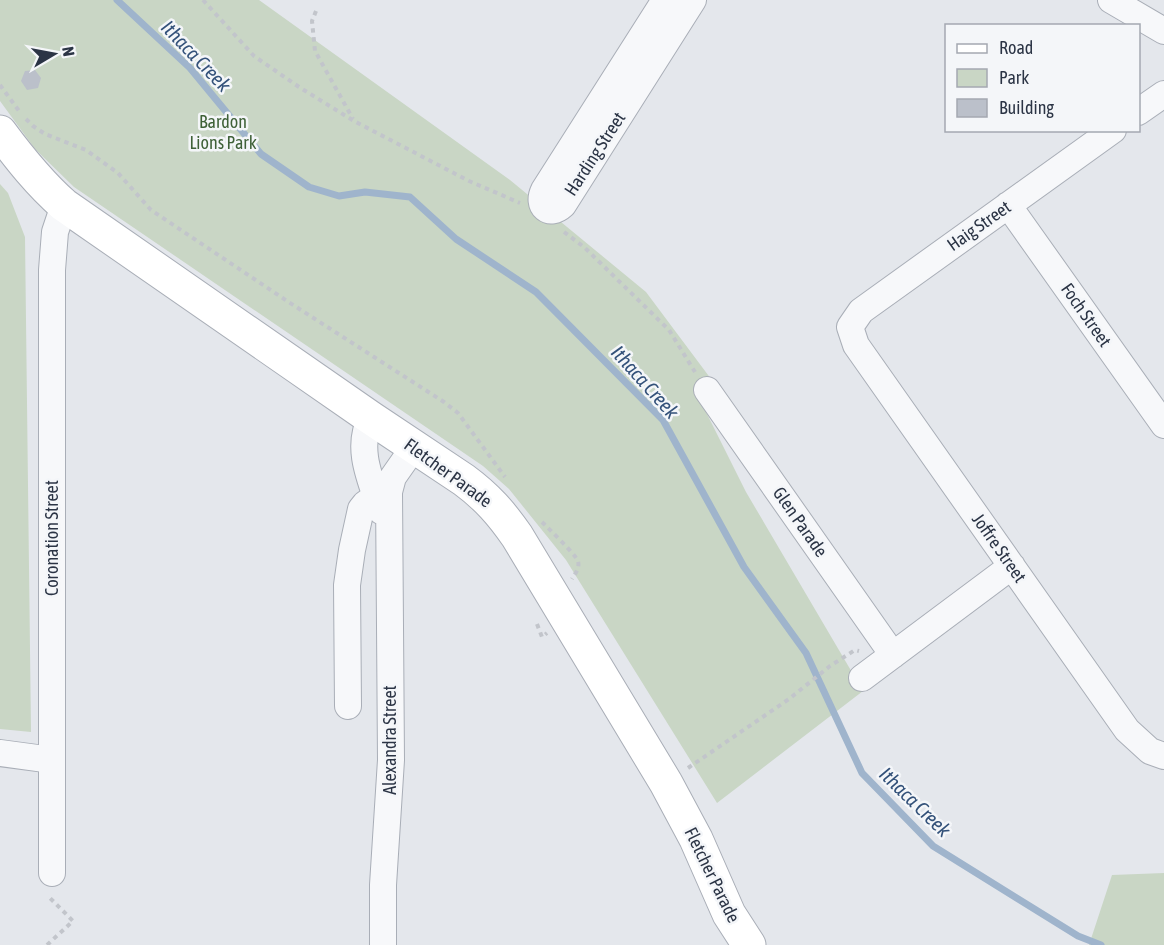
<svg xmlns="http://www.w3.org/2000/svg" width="1164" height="945" font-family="'Asap Condensed',sans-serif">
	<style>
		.green { fill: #c9d6c5 }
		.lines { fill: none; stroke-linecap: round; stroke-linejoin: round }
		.stream { stroke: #9fb4cc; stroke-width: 7 }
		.building { fill: #bbc0ca }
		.street-casing { stroke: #a9aeb7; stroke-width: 28 }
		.secondary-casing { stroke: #a9aeb7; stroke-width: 35 }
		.path { stroke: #c2c5cb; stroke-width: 4; stroke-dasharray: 4.5 4.5; stroke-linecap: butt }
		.street { stroke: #f7f8fa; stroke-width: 26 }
		.secondary { stroke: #fff; stroke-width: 33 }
		.labels { text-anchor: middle; stroke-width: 5; stroke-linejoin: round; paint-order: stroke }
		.park-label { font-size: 18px; fill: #3f6138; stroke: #f4f6f9 }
		.street-label { font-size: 18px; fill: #2b3445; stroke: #f4f6f9 }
		.water-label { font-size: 20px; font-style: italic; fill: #34527a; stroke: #f4f6f9 }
	</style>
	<rect width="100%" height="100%" fill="#e4e7ec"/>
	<!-- green -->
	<path class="green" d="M0,0H259L510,180L646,292L714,383L699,398L746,492L863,691L717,803L566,560L509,489L483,466L74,187L35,149L0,101Z
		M0,184L8,193L25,237L31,732L0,729Z
		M1164,873V945H1089L1112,875Z"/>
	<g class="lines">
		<!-- stream -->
		<path class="stream" d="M117,0L190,68L261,154L309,187L339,196L365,192L410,197L456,239L536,292L663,420L744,567L806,653L862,773L933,846L1078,936L1101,945"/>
	</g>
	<!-- building -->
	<path class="building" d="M35,70L41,78L38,88L27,90L21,81L25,71Z"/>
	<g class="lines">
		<defs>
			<path id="street" d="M665,0L544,190C536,206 549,218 563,205L693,0
				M1111,0L1164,31
				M1138,112L1164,94
				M1113,130L861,311L850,327L856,345L1127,730L1150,751L1164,756
				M1008,205L1164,425
				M707,390L893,655
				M371,418C355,448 371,481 381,511
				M862,678L1012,566
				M348,706L347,585L352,550L361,509L365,504L376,496
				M0,753L52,760
				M52,873V270L55,232L64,205
				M383,945V885L391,760L389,492L393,477L414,447"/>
			<path id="secondary" d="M0,132C20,159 39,183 64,205L371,418L464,480C487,497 501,513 517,536L666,783L696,839L729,914L749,945"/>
		</defs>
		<!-- street casing -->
		<use href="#street" class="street-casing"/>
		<!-- secondary casing -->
		<use href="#secondary" class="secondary-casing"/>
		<!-- path -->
		<path class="path" d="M203,0L254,56L299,87L354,121L469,181L520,203
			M316,11L312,21L315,51L353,119
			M0,85L19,111
			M26,119L33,126L45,134L86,150L118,173L151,210L287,301L444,402L458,413L505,477
			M564,232L584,247L669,330L695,372
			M542,522C548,528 576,555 578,561C580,568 575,574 572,579
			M537,624L542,637L547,633
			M688,768L789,699L830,666L855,650L859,651
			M47,945L73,921L48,896"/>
		<!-- street -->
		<use href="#street" class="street"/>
		<!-- secondary -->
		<use href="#secondary" class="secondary"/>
	</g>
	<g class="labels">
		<!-- park labels -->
		<g class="park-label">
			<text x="223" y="128">Bardon<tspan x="223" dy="21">Lions Park</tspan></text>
		</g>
		<!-- street labels -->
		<g class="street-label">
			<text transform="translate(595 154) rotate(-57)" y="6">Harding Street</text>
			<text transform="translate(979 226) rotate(-35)" y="6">Haig Street</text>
			<text transform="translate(1086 315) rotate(55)" y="6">Foch Street</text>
			<text transform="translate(448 473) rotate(36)" y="6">Fletcher Parade</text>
			<text transform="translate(800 522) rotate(55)" y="6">Glen Parade</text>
			<text transform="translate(52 538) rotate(-90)" y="6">Coronation Street</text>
			<text transform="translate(999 548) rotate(55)" y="6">Joffre Street</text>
			<text transform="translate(390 740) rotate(-90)" y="6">Alexandra Street</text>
			<text transform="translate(712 875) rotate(64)" y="6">Fletcher Parade</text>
		</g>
		<!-- water labels -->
		<g class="water-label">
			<text transform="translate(196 56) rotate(46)" y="7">Ithaca Creek</text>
			<text transform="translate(645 382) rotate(48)" y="7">Ithaca Creek</text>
			<text transform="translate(915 802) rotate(44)" y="7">Ithaca Creek</text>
		</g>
	</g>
	<!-- legend -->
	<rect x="945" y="24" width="195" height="108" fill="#f4f6f9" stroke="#a4a8b1" stroke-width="1.5"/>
	<rect x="957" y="44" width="30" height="9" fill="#ffffff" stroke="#a4a8b1" stroke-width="1.5"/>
	<text x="999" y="54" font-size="18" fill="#2b3445">Road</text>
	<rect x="957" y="69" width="30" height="18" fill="#c9d6c5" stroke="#a4a8b1" stroke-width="1.5"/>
	<text x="999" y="84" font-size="18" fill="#2b3445">Park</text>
	<rect x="957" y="99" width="30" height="18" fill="#bbc0ca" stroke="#a4a8b1" stroke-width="1.5"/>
	<text x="999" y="114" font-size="18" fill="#2b3445">Building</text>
	<!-- north arrow -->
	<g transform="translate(54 54) rotate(80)" stroke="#f4f6f9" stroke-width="4.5" paint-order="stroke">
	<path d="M0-4.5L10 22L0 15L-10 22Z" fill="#2b3445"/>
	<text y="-9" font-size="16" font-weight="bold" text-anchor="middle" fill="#2b3445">N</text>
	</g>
</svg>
